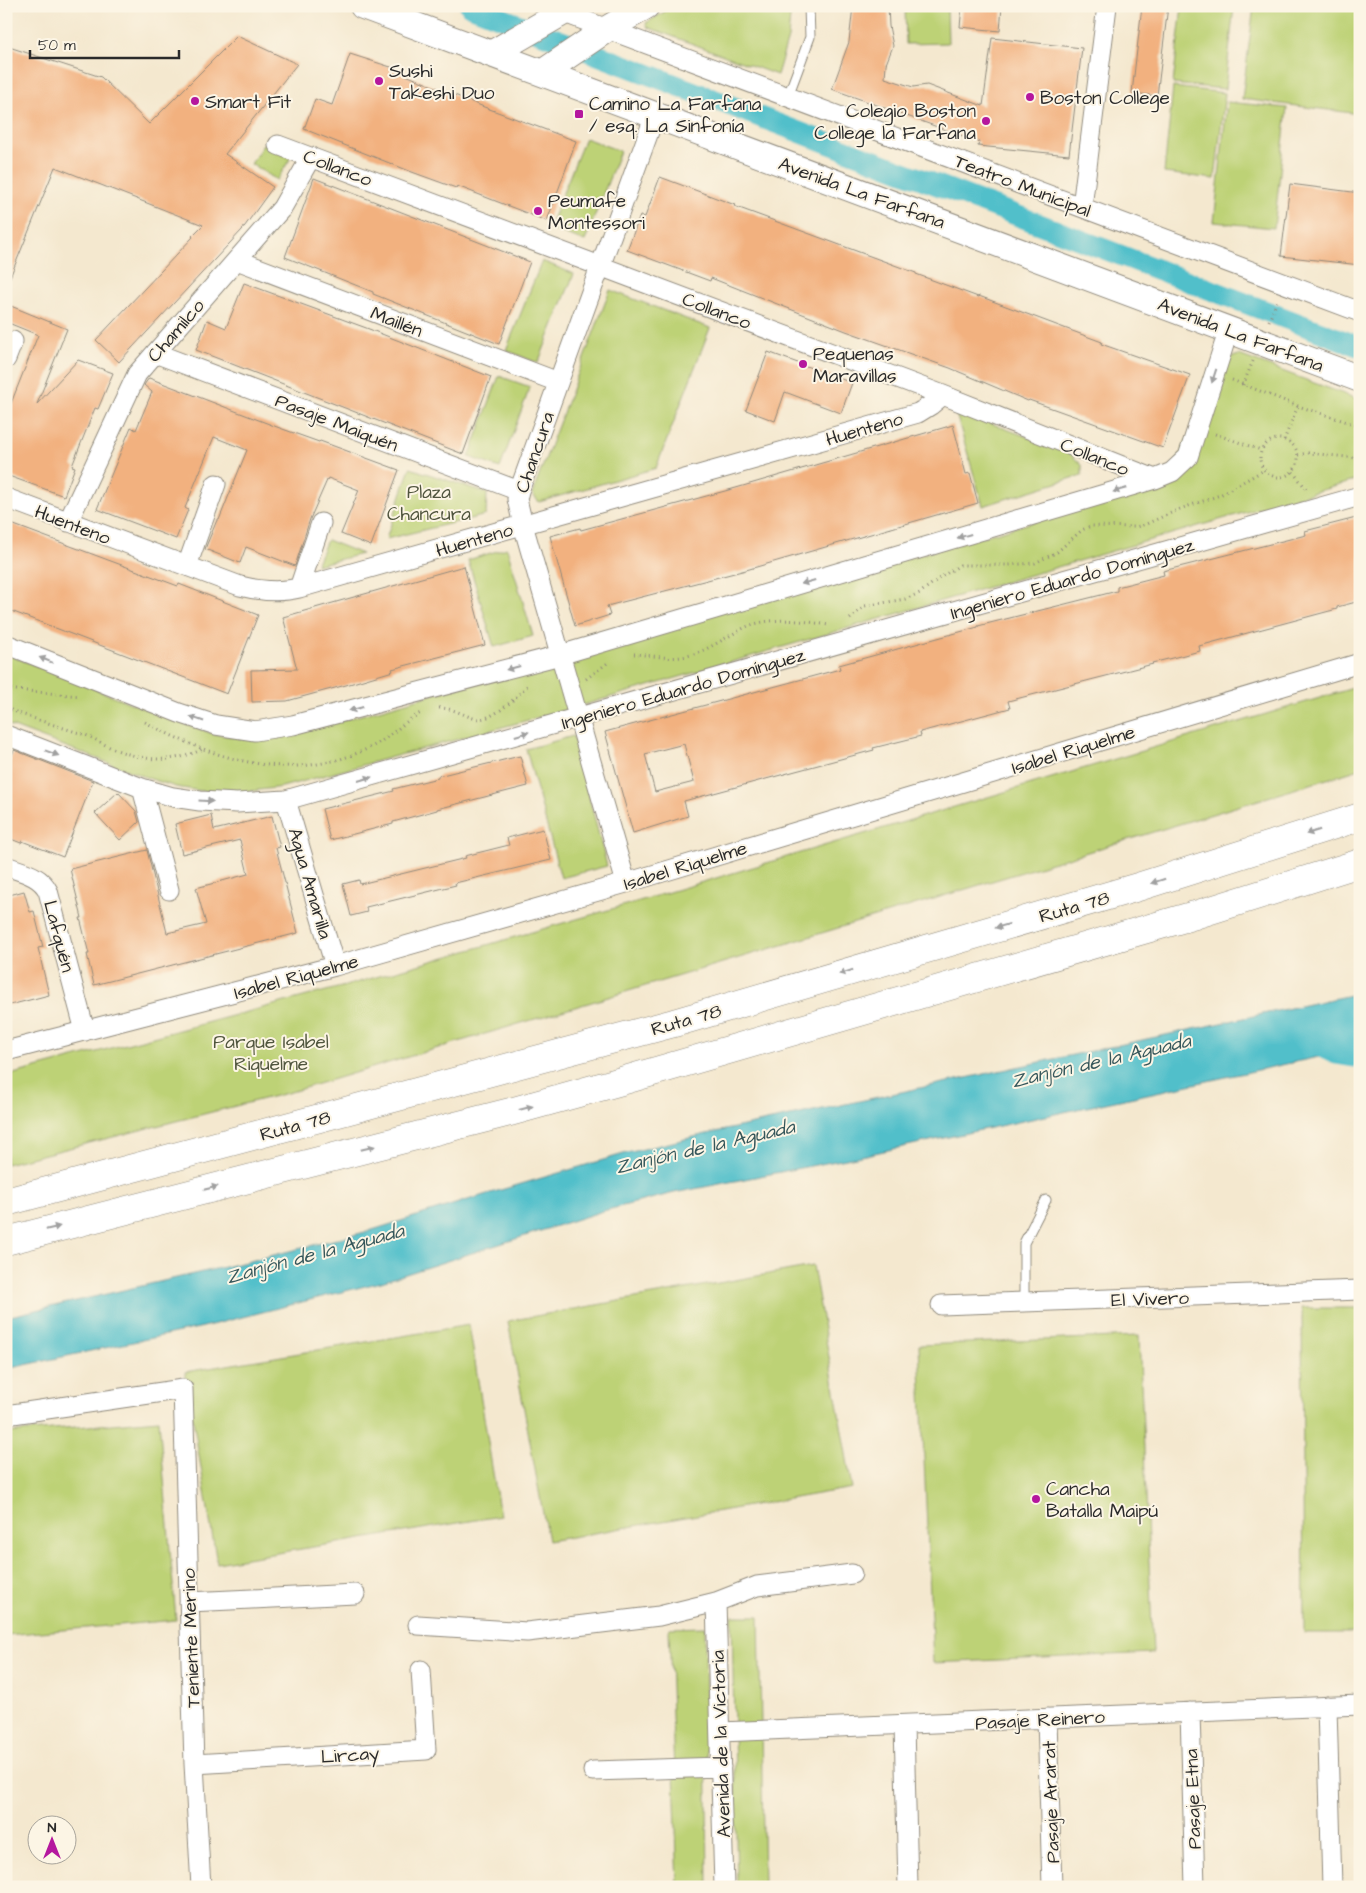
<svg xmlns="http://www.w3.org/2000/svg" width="1366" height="1893" font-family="'Architects Daughter',sans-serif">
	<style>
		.green { fill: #bdd276; stroke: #747e50 }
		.water { fill: #51bfca; stroke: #3e757a }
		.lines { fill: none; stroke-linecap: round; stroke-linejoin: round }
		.canal { stroke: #51bfca; stroke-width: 21 }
		.building { fill: #f2b17f; fill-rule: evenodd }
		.lane-casing { stroke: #908a7d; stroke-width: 11 }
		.street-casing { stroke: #908a7d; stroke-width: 21 }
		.secondary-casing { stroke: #908a7d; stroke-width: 28 }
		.highway-casing { stroke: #908a7d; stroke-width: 29 }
		.path { stroke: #908a7d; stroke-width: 3; stroke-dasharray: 1 4; stroke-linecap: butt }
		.lane { stroke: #fff; stroke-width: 9 }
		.street { stroke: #fff; stroke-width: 19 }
		.secondary { stroke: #fff; stroke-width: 26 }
		.highway { stroke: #fff; stroke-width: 28 }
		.oneway { fill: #a0a0a0 }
		.poi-dot { fill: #b5179e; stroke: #fcf5e5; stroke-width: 2 }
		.labels { text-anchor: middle; stroke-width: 4; stroke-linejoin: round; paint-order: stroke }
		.poi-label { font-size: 19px; fill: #2b2b2b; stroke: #fcf5e5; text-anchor: start }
		.street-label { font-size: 19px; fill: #2b2b2b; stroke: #fcf5e5 }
		.park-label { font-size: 19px; fill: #50553e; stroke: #fcf5e5 }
		.water-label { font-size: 20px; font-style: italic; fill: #36575b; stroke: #fcf5e5 }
	</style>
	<rect width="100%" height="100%" fill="#fcf5e5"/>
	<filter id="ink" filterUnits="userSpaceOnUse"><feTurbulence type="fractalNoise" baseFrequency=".02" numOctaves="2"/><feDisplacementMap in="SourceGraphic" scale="10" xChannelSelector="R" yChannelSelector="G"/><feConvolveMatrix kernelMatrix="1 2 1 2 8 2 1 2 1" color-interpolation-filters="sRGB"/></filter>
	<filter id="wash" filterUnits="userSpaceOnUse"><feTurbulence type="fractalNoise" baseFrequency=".0096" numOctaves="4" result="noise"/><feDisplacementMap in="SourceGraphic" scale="20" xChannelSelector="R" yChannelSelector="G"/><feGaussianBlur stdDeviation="1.12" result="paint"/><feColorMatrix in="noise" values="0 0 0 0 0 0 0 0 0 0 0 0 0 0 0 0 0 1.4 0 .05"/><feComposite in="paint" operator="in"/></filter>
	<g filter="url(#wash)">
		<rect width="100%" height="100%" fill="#f4e8cf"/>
		<!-- green -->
		<path class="green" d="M674,6H791L788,38L777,75L647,27L646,23Z
			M905,6H947L948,43L906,44Z
			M1182,6H1234L1225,89L1173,84Z
			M1254,6L1360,7V114L1242,99Z
			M1173,87L1225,93L1215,179L1164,173Z
			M1227,102L1287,108L1274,228L1214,222Z
			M585,138L620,151L585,241L549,228Z
			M264,143L290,159L277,180L251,164Z
			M542,261L574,274L538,363L506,350Z
			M610,290L710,328L656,468L539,502L532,494Z
			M1239,355L1360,400V479L580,706L282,787L237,793L201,791L176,787L151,779L6,724V654L176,721L214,734L255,740L295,734L1166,484L1226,359Z
			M499,376L530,387L500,468L469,457Z
			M955,410L1068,452L1082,465V475L983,506Z
			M410,468L487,493L486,515L386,539Z
			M327,540L362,554L316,565Z
			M507,548L533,636L494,647L468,560Z
			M1360,686V769L789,943L291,1092L6,1164V1076L345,986L629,904Z
			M573,736L607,866L561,878L526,749Z
			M813,1266L852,1488L548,1541L508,1321Z
			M1302,1308H1360V1633H1304Z
			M469,1325L500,1516L217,1563L185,1372Z
			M1139,1336L1153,1653L933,1663L919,1345Z
			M159,1420L176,1620L6,1635V1433Z
			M732,1616H759L764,1887H737Z
			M705,1627L708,1887H678L669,1628Z"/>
		<!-- water -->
		<path class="water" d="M1360,993V1048L856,1157L674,1193L603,1211L381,1282L203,1327L6,1369V1317L246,1262L369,1231L487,1194L627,1153L702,1135Z"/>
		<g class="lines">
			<!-- canal -->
			<path class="canal" d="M470,6L1360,347
				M1310,1042L1336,1054L1360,1058"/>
		</g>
		<g id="blocks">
			<!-- building -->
			<path class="building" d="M853,6H888L889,26L893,46L886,64L885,78L913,87L927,85L983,106L992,38L1082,48L1069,155L978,146L979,142L832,89L849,42Z
				M962,6H1002L1000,31L960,27Z
				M1142,6H1168L1157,96L1132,93Z
				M237,36L297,64L225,154L273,187L242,230L119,362L96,340L193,237L192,236L203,225L55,167L6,287V46L101,77L149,124Z
				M350,54L397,69L396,71L484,107L576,141L547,221L457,186L456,188L412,172L304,129L315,99L332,105Z
				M660,177L735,205L734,206L916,273V274L978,297L979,296L1067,329L1102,342L1101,344L1190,375L1163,448L1029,400L1028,401L950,368L846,331L711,278L710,281L627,250L640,216L645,217Z
				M314,178L530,262L499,344L373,294V292L285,257Z
				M1290,184L1360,193V265L1281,256Z
				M244,283L369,329L491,377L463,454L196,350L207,320L226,328Z
				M6,304L67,329L37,404L78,360L113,373L98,409L95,408L72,466L75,467L64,496L6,475V416L38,335L6,322Z
				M768,352L852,383L841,413L785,392L775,421L746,410Z
				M149,378L277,427L319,442L320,441L399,470L371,546L341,534L359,490L328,478L310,519L295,566L246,547L240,563L205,549L217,520H219L247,450L214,437L185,508L188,510L176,539L97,509L131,427L136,430L152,392L144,385Z
				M953,425L966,474L970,473L978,503L746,570L607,606L610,615L575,626L550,536L580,528L581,530L736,488Z
				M1360,517V601L1337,607V609L1199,646L1200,651L1152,663L1153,664L1008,701L1010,708L920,732L921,736L873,748L874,750L684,801L688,816L633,833L605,732L840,669L839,665L978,627V626L1117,591V587L1164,575L1163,571L1306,535L1305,531ZM684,744L694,782L655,792L645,754Z
				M6,522L178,586L179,584L258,615L227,694L6,609Z
				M464,566L485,645L392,669L393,671L346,685L287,701L252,702L251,670L297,669L283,617Z
				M14,750L93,781L63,857L22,841L21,843L6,837V771Z
				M520,756L528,786L437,809V810L393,822V824L330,840L322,809L394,791L393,789L438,778V776Z
				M118,792L136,811L139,822L120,840L95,813Z
				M211,815L214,830L272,816L280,847L276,848L298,933L94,985L87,954H89L80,918H82L70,869L147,850L167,933L206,924L196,888L248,874L240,840L182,854L175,824Z
				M543,829L551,860L455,883L456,885L366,907L367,912L351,916L343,884L359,880L360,884L466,858L465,856L509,845L507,838Z
				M24,891L30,912L34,911L43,947L38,948L49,995L6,1006V896Z"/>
		</g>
	</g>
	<g filter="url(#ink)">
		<use href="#blocks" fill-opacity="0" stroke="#908a7d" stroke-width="1"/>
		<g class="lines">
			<defs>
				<path id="lane" d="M788,96L810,37L809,6
					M1024,1302V1243L1046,1200"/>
				<path id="street" d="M546,6L1360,312
					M278,145L943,395L1155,479
					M1082,207L1107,6
					M237,260L558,382
					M155,353L519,491
					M6,359L13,341
					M6,498L240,586C260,591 279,593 299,588L918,413L931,405L943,395
					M68,522L137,374L282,208L311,157
					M187,566L216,484
					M299,588L321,523
					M6,644L179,713L216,725L255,731L293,725L560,655L1155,479L1172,472L1188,457L1229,329
					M6,735L142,788L173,797L200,801L237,803L286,800L1360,496
					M142,788L169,890
					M286,800L335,966
					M6,866C22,872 40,875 48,891L85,1031
					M626,883L523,525L517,499L519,491L655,115
					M6,1051L335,966L626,883L1360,663
					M941,1305L1360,1290
					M6,1415L183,1389L194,1764L201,1887
					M189,1602L355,1594
					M716,1602L724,1887
					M418,1625L527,1632L659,1616L716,1602L757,1586L852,1574
					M1327,1706L1332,1887
					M1190,1712L1195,1887
					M1047,1718L1052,1887
					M904,1725L908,1887
					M720,1732L1360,1705
					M194,1764L426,1750L421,1670
					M593,1771L721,1767"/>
				<path id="secondary" d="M363,6L1360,379
					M491,54L574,6
					M542,73L607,29L646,6"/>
				<path id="highway" d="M6,1202L674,1023L1138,887L1360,817
					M6,1241L510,1112L618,1082L1195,915L1360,863"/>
			</defs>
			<!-- lane casing -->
			<use href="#lane" class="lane-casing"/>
			<!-- street casing -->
			<use href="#street" class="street-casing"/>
			<!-- secondary casing -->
			<use href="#secondary" class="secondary-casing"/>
			<!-- highway casing -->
			<use href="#highway" class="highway-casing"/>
			<!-- path -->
			<path class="path" d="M1269,321L1277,301
				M1232,380L1298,406L1360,426
				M1243,385L1253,361
				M1215,434L1261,450
				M1260 458a19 19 0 1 1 38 0a19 19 0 1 1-38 0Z
				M1284,440L1298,406
				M1298,455L1308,453L1357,458
				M1293,472L1308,491
				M850,619L865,606L905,599L920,593L938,579L960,565H1009L1035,563L1057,552L1082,530L1091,526L1136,527L1146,524L1180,509L1220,495L1264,470
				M634,654C651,655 670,660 687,656C708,651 727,636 746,627C772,616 803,621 829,625
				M586,679L609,662
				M6,689L80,696
				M6,708C30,718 55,725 79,733C91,736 102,744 114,749C145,761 172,764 203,749
				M439,708C453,708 461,714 473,718C492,724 517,696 529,684
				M145,722C217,761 294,785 371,747C390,738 404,721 421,713"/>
			<!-- lane -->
			<use href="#lane" class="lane"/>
			<!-- street -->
			<use href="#street" class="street"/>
			<!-- secondary -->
			<use href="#secondary" class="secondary"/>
			<!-- highway -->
			<use href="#highway" class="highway"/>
		</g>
		<!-- one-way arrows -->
		<defs><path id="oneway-solid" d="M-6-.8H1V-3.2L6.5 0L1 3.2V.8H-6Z" transform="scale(1.25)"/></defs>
		<g class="oneway">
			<use href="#oneway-solid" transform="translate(1214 376) rotate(108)"/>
			<use href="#oneway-solid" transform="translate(1120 490) rotate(164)"/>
			<use href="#oneway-solid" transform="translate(964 536) rotate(164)"/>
			<use href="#oneway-solid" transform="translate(808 582) rotate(164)"/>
			<use href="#oneway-solid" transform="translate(46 660) rotate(-158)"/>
			<use href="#oneway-solid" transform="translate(513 668) rotate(165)"/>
			<use href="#oneway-solid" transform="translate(356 709) rotate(165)"/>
			<use href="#oneway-solid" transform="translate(197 719) rotate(-161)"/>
			<use href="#oneway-solid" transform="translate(522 734) rotate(-16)"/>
			<use href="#oneway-solid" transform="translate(52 753) rotate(21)"/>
			<use href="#oneway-solid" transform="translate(365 779) rotate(-16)"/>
			<use href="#oneway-solid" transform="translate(206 801) rotate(3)"/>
			<use href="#oneway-solid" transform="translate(1313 832) rotate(162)"/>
			<use href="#oneway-solid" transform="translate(1158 881) rotate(163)"/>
			<use href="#oneway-solid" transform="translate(1002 926) rotate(164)"/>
			<use href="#oneway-solid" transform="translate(846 972) rotate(163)"/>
			<use href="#oneway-solid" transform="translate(526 1108) rotate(-15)"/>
			<use href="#oneway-solid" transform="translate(368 1148) rotate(-14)"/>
			<use href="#oneway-solid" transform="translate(211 1188) rotate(-14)"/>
			<use href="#oneway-solid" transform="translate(53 1228) rotate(-14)"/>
		</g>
	</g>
	<!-- markers -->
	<g class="poi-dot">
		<circle cx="379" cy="81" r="5"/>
		<circle cx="1030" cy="97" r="5"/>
		<circle cx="195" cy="101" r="5"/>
		<rect x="574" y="109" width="10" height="10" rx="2.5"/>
		<circle cx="986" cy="121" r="5"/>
		<circle cx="538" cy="211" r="5"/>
		<circle cx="803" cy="364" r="5"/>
		<circle cx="1036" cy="1499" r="5"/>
	</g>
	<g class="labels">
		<!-- poi labels -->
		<g class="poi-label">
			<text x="389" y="77">Sushi<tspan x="389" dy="22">Takeshi Duo</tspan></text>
			<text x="1040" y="104">Boston College</text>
			<text x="205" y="108">Smart Fit</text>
			<text x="589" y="110">Camino La Farfana<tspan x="589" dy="22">/ esq. La Sinfonía</tspan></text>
			<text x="976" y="117" text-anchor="end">Colegio Boston<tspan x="976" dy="22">College la Farfana</tspan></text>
			<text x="548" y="207">Peumafe<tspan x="548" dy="22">Montessori</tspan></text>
			<text x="813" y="360">Pequenas<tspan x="813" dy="22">Maravillas</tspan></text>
			<text x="1046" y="1495">Cancha<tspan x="1046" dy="22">Batalla Maipú</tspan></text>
		</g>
		<!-- street labels -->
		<g class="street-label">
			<text transform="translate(338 167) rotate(21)" y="7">Collanco</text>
			<text transform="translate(1023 185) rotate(21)" y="7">Teatro Municipal</text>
			<text transform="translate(862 192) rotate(20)" y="7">Avenida La Farfana</text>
			<text transform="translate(717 310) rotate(21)" y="7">Collanco</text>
			<text transform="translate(397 321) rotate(21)" y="7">Maillén</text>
			<text transform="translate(175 330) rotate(-49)" y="7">Chamilco</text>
			<text transform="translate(1241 334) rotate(21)" y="7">Avenida La Farfana</text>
			<text transform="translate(337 422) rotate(21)" y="7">Pasaje Maiquén</text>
			<text transform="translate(864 428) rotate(-16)" y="7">Huenteno</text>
			<text transform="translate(534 452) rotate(-71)" y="7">Chancura</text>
			<text transform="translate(1095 456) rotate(22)" y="7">Collanco</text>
			<text transform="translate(73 524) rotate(21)" y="7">Huenteno</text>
			<text transform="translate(474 539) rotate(-16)" y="7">Huenteno</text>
			<text transform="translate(1072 578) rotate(-16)" y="7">Ingeniero Eduardo Domínguez</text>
			<text transform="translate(683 688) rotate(-16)" y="7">Ingeniero Eduardo Domínguez</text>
			<text transform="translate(1073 749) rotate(-17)" y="7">Isabel Riquelme</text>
			<text transform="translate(685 865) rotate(-17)" y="7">Isabel Riquelme</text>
			<text transform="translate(311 883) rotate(74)" y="7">Agua Amarilla</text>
			<text transform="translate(1074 906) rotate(-16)" y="7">Ruta 78</text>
			<text transform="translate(60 936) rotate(75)" y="7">Lafquén</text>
			<text transform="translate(296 976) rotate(-15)" y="7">Isabel Riquelme</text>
			<text transform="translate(686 1019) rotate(-16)" y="7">Ruta 78</text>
			<text transform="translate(295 1125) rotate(-15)" y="7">Ruta 78</text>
			<text transform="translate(1150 1298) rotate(-2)" y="7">El Vivero</text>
			<text transform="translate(190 1638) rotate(-92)" y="7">Teniente Merino</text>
			<text transform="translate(1040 1719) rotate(-3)" y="7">Pasaje Reinero</text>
			<text transform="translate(720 1744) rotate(-92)" y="7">Avenida de la Victoria</text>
			<text transform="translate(350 1754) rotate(-4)" y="7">Lircay</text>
			<text transform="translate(1192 1799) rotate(-92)" y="7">Pasaje Etna</text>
			<text transform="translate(1050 1802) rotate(-92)" y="7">Pasaje Ararat</text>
		</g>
		<!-- park labels -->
		<g class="park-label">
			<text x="429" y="498">Plaza<tspan x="429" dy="22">Chancura</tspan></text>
			<text x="271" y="1048">Parque Isabel<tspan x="271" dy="22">Riquelme</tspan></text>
		</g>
		<!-- water labels -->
		<g class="water-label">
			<text transform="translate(1101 1060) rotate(-13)" y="7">Zanjón de la Aguada</text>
			<text transform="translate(705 1146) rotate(-13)" y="7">Zanjón de la Aguada</text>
			<text transform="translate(315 1253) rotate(-15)" y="7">Zanjón de la Aguada</text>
		</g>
	</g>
	<!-- margin -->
	<rect width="1366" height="1893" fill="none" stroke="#fcf5e5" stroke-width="25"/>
	<!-- north arrow -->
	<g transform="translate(52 1840)"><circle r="24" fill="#fcf5e5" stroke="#a8a49b"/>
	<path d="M0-4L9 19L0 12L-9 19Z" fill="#b5179e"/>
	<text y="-8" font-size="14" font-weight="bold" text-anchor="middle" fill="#2b2b2b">N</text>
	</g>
	<!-- scale -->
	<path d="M30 50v8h149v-8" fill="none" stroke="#2b2b2b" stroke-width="2.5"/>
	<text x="38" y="50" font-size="15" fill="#2b2b2b" stroke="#fcf5e5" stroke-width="4" paint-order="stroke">50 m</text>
</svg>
